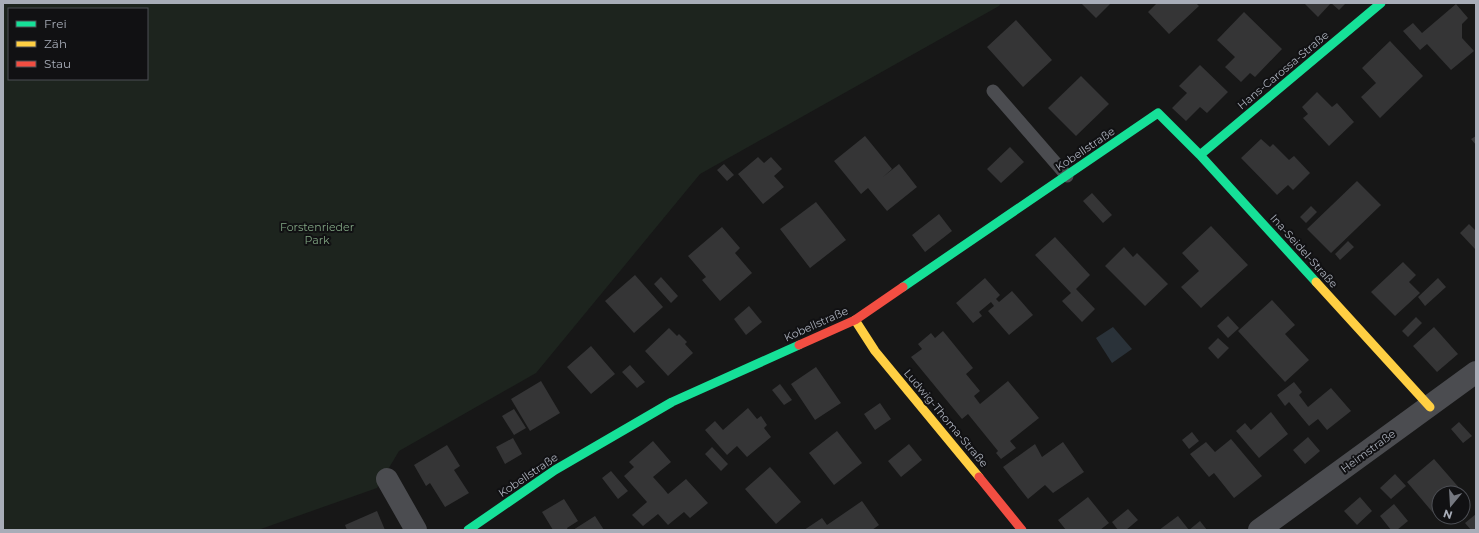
<svg xmlns="http://www.w3.org/2000/svg" width="1479" height="533" font-family="Montserrat,sans-serif">
	<style>
		.green { fill: #1d241e; fill-rule: evenodd }
		.water { fill: #2a3239 }
		.building { fill: #353536 }
		.lines { fill: none; stroke-linecap: round; stroke-linejoin: round }
		.lane { stroke: #4b4c50; stroke-width: 13 }
		.street { stroke: #4b4c50; stroke-width: 22 }
		.fast { stroke: #16e098; stroke-width: 9 }
		.slow { stroke: #ffcf43; stroke-width: 9 }
		.jam { stroke: #f24e42; stroke-width: 9 }
		.labels { text-anchor: middle; stroke-width: 4; stroke-linejoin: round; paint-order: stroke }
		.street-label { font-size: 11px; fill: #a8adb8; stroke: #111113 }
		.park-label { font-size: 11px; fill: #7fa381; stroke: #111113 }
	</style>
	<rect width="100%" height="100%" fill="#171717"/>
	<!-- green -->
	<path class="green" d="M3,3H1001L999,6L700,174L536,373L399,451L377,488L258,530H3ZM9,9H147V79H9Z"/>
	<!-- water -->
	<path class="water" d="M1113,327L1132,349L1112,363L1096,338Z"/>
	<!-- building -->
	<path class="building" d="M1081,3H1111L1096,18Z
		M1157,3H1196L1199,6L1169,34L1148,12Z
		M1304,3H1346L1339,10L1331,3L1318,17Z
		M1456,4L1468,18L1462,24V38L1474,51L1451,70L1427,44L1420,50L1403,31L1413,23L1422,33Z
		M1244,12L1282,49L1255,77L1250,73L1241,82L1225,67L1235,57L1217,40Z
		M1016,20L1052,60L1023,87L987,47Z
		M1390,41L1423,76L1380,118L1361,97L1376,83L1362,68Z
		M1200,65L1228,92L1207,113L1200,107L1186,121L1172,108L1187,93L1179,86Z
		M1081,76L1109,104L1076,136L1048,108Z
		M1317,92L1332,107L1337,103L1354,122L1329,146L1303,118L1308,114L1302,107Z
		M865,136L892,169L883,177L899,164L917,187L887,211L868,188L861,194L834,161Z
		M1476,136V145L1471,139Z
		M1261,139L1270,147L1273,144L1289,160L1294,156L1310,173L1293,190L1288,185L1277,195L1241,158Z
		M1010,147L1024,162L1001,183L987,169Z
		M758,157L764,163L771,157L782,169L774,176L784,187L763,204L738,174Z
		M724,164L734,175L727,181L717,170Z
		M1357,181L1381,205L1331,253L1307,229Z
		M1092,193L1112,215L1103,223L1083,201Z
		M816,202L846,240L810,268L780,229Z
		M1311,206L1317,212L1306,223L1300,217Z
		M939,214L952,231L925,252L912,235Z
		M1469,224L1476,231L1475,249L1460,233Z
		M1211,226L1248,265L1201,308L1181,287L1199,271L1182,253Z
		M722,227L740,248L735,253L752,273L720,301L702,280L706,277L688,256Z
		M1055,237L1090,275L1076,289L1095,309L1082,322L1062,301L1071,293L1035,255Z
		M1348,241L1354,247L1340,260L1335,254Z
		M1124,247L1133,257L1137,253L1168,284L1145,306L1105,266Z
		M1403,262L1416,275L1409,282L1420,293L1395,316L1371,292Z
		M635,275L663,307L634,333L605,301Z
		M661,277L678,296L671,303L654,284Z
		M985,278L1000,295L996,299L999,302L1012,291L1033,315L1009,335L988,311L994,306L991,302L979,312L982,316L973,323L956,303Z
		M1438,278L1446,287L1425,306L1418,297Z
		M1272,300L1295,325L1285,334L1309,360L1285,382L1238,331Z
		M749,306L762,322L746,335L734,319Z
		M1228,316L1239,328L1228,338L1217,326Z
		M1416,317L1422,323L1408,337L1402,331Z
		M1434,327L1458,354L1437,372L1413,346Z
		M669,328L677,336L679,334L687,342L685,344L693,353L668,376L645,351Z
		M943,331L973,368L966,374L980,391L974,396L980,404L1008,381L1039,418L1010,441L1016,448L1001,459L996,453L998,451L968,414L962,419L911,357L922,349L918,344L931,333L935,338Z
		M1218,338L1229,348L1218,359L1208,348Z
		M591,346L615,374L591,394L567,367Z
		M630,365L645,382L637,388L622,372Z
		M816,367L841,403L815,420L791,384Z
		M541,381L560,413L530,431L511,399Z
		M1294,382L1302,392L1299,395L1308,407L1331,388L1351,411L1327,430L1318,419L1309,426L1289,402L1285,406L1277,395Z
		M780,384L792,400L784,405L772,390Z
		M880,403L891,419L875,430L864,414Z
		M748,408L757,419L761,416L767,425L764,428L771,437L747,457L737,446L727,455L705,430L715,421L723,430Z
		M514,409L526,428L514,435L502,416Z
		M1271,412L1288,434L1259,458L1236,431L1245,423L1251,430Z
		M1459,422L1472,436L1463,443L1451,429Z
		M837,431L862,463L834,485L809,453Z
		M1192,432L1199,441L1189,449L1182,440Z
		M1308,437L1320,451L1305,464L1293,450Z
		M513,438L522,454L505,464L496,447Z
		M1231,439L1262,476L1234,498L1214,473L1209,477L1190,454L1206,442L1215,452Z
		M653,441L671,462L653,477L663,488L668,494L686,479L708,503L690,518L684,512L668,525L658,514L643,526L632,515L647,502L624,476L634,467L629,462Z
		M1063,442L1084,472L1053,493L1045,485L1028,499L1003,467L1035,444L1042,457Z
		M909,444L922,460L901,477L888,461Z
		M447,445L460,466L454,470L469,493L445,507L430,483L426,486L414,465Z
		M712,447L728,464L721,471L705,454Z
		M1434,459L1468,498L1463,502V493H1439V517H1445L1440,521L1407,482Z
		M770,467L801,502L776,524L745,489Z
		M611,471L628,491L618,499L602,478Z
		M1395,474L1406,486L1391,499L1380,488Z
		M1088,497L1109,523L1100,530H1066L1058,520Z
		M1360,497L1372,511L1357,525L1344,511Z
		M564,499L578,521L567,528L568,530H553L542,512Z
		M862,501L879,525L872,530H804L822,518L827,525Z
		M1394,504L1408,521L1397,530H1391L1380,516Z
		M1128,509L1138,520L1126,530H1118L1112,522Z
		M377,511L385,530H347L345,525Z
		M1476,514V530H1471L1465,523Z
		M595,516L604,530H573Z
		M1178,516L1189,530L1200,521L1207,530H1159Z"/>
	<g class="lines">
		<!-- lane -->
		<path class="lane" d="M993,91L1067,176"/>
		<!-- street -->
		<path class="street" d="M387,479L416,530
			M1259,530L1476,372"/>
		<!-- fast -->
		<path class="fast" d="M1200,155L1381,3
			M903,287L1158,113L1200,155L1316,282
			M468,530L555,470L672,402L799,345"/>
		<!-- slow -->
		<path class="slow" d="M1316,282L1430,407
			M855,320L875,351L979,477"/>
		<!-- jam -->
		<path class="jam" d="M799,345L855,320L903,287
			M979,477L1022,530"/>
	</g>
	<g class="labels">
		<!-- street labels -->
		<g class="street-label">
			<text transform="translate(1283 70) rotate(-40)" y="4">Hans-Carossa-Straße</text>
			<text transform="translate(1085 149) rotate(-34)" y="4">Kobellstraße</text>
			<text transform="translate(1304 251) rotate(48)" y="4">Ina-Seidel-Straße</text>
			<text transform="translate(816 324) rotate(-24)" y="4">Kobellstraße</text>
			<text transform="translate(946 418) rotate(50)" y="4">Ludwig-Thoma-Straße</text>
			<text transform="translate(1368 451) rotate(-36)" y="4">Heimstraße</text>
			<text transform="translate(528 475) rotate(-34)" y="4">Kobellstraße</text>
		</g>
		<!-- park labels -->
		<g class="park-label">
			<text x="317" y="231">Forstenrieder<tspan x="317" dy="13">Park</tspan></text>
		</g>
	</g>
	<!-- border -->
	<rect width="1479" height="533" fill="none" stroke="#a8adb8" stroke-width="8"/>
	<!-- legend -->
	<rect x="8" y="8" width="140" height="72" fill="#111113" stroke="#4d4f55"/>
	<rect x="16" y="21" width="20" height="6" fill="#16e098" stroke="#4d4f55"/>
	<text x="44" y="28" font-size="12" fill="#a8adb8">Frei</text>
	<rect x="16" y="41" width="20" height="6" fill="#ffcf43" stroke="#4d4f55"/>
	<text x="44" y="48" font-size="12" fill="#a8adb8">Zäh</text>
	<rect x="16" y="61" width="20" height="6" fill="#f24e42" stroke="#4d4f55"/>
	<text x="44" y="68" font-size="12" fill="#a8adb8">Stau</text>
	<!-- north arrow -->
	<g transform="translate(1451 505) rotate(198)"><circle r="19" fill="#111113" stroke="#4d4f55"/>
	<path d="M0-3L7 15L0 10L-7 15Z" fill="#757880"/>
	<text y="-6" font-size="11" font-weight="bold" text-anchor="middle" fill="#a8adb8">N</text>
	</g>
</svg>
